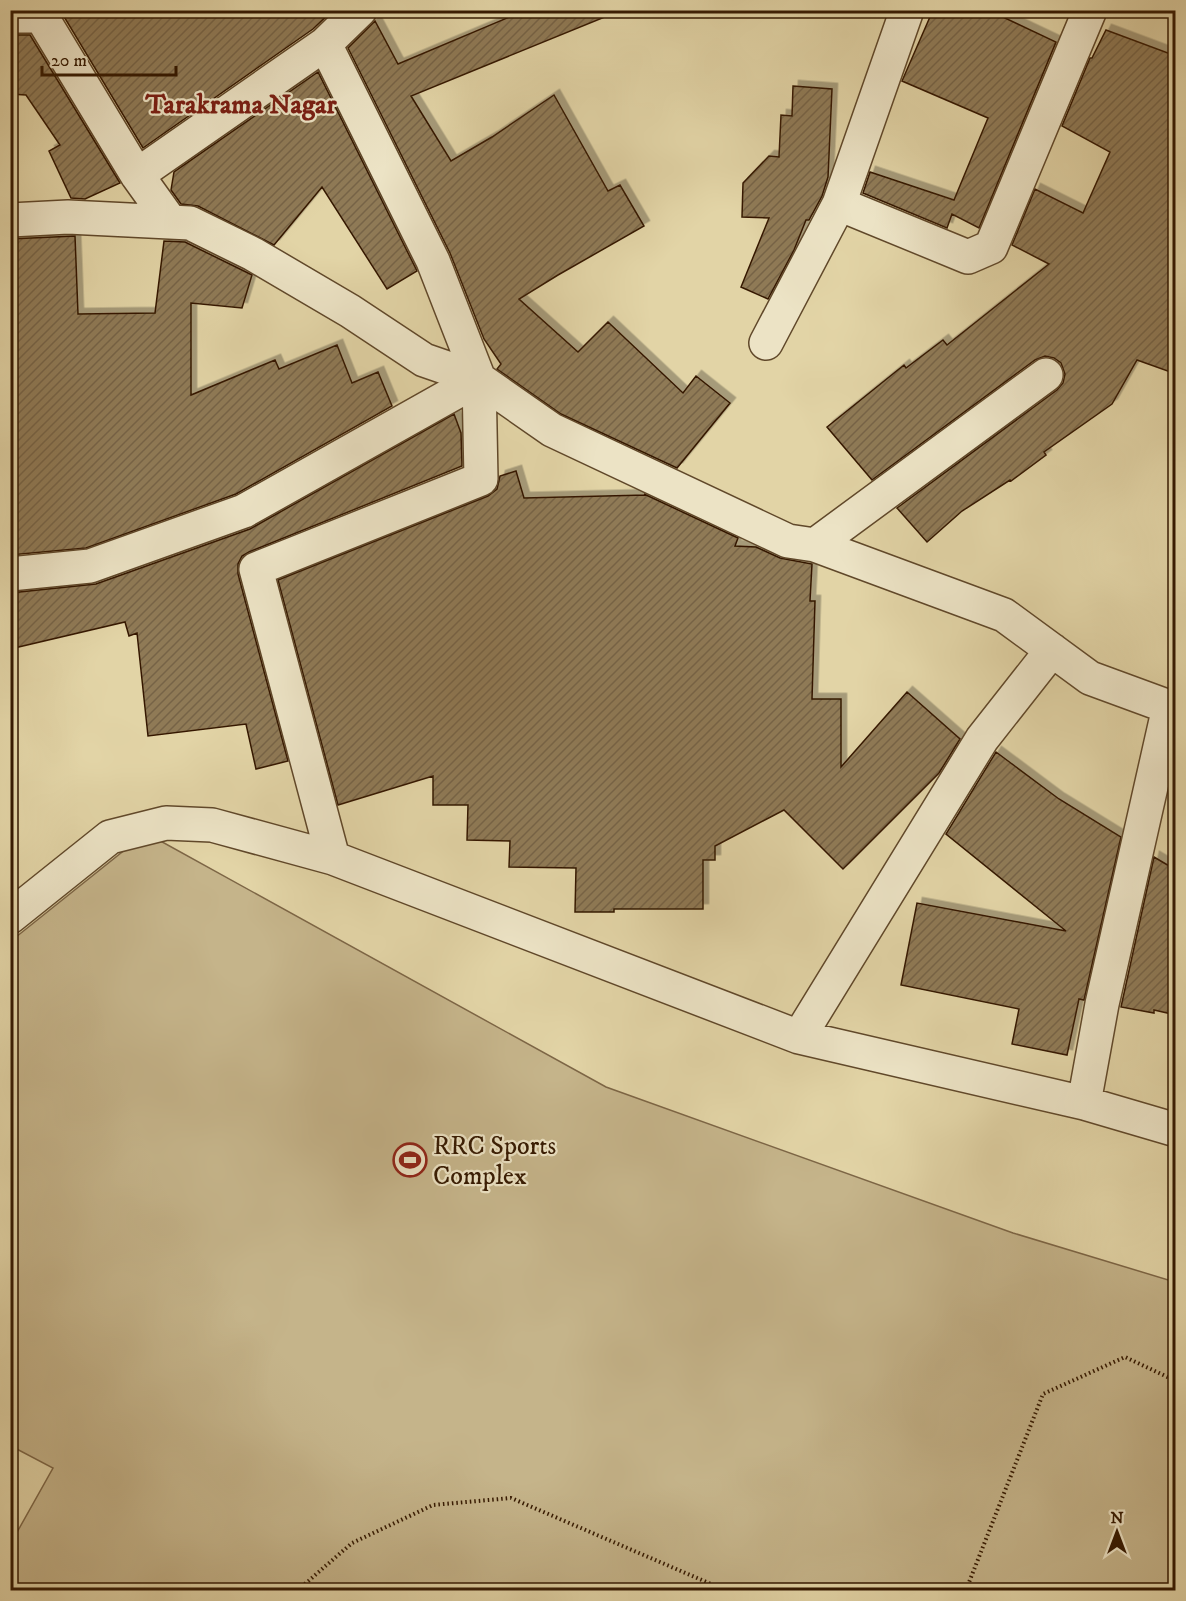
<svg xmlns="http://www.w3.org/2000/svg" width="1186" height="1601" font-family="'IM FELL DW Pica',serif">
	<style>
		.garden { fill: #c5b48a; stroke: #7d6646; stroke-width: 1.5 }
		.building { fill: url(#building-hatch); stroke: #351901; stroke-width: 1.5; filter: url(#shadow) }
		.lines { fill: none; stroke-linecap: round; stroke-linejoin: round }
		.street-casing { stroke: #60482a; stroke-width: 36 }
		.path { stroke: #351901; stroke-width: 4; stroke-dasharray: 1.5 3; stroke-linecap: butt }
		.street { stroke: #ece3c5; stroke-width: 33 }
		.labels { text-anchor: middle; stroke-width: 4.5; stroke-linejoin: round; paint-order: stroke }
		.poi-label { font-size: 26px; fill: #351901; stroke: #ece3c5; text-anchor: start }
		.neighbourhood-label { font-size: 27px; font-weight: bold; fill: #7a1f14; stroke: #ece3c5 }
	</style>
	<defs>
		<pattern id="building-hatch" width="6" height="6" patternUnits="userSpaceOnUse" patternTransform="scale(1.5)"><rect width="6" height="6" fill="#8f7a57"/><path d="M-1 1l2-2M0 6l6-6M5 7l2-2" fill="none" stroke="#766346"/></pattern>
		<filter id="shadow"><feDropShadow dx="5.5" dy="-5.5" stdDeviation="0" flood-color="#0004"/></filter>
	</defs>
	<rect width="100%" height="100%" fill="#e2d4a6"/>
	<filter id="stains"><feTurbulence type="fractalNoise" baseFrequency=".00333" numOctaves="4"/><feColorMatrix values="0 0 0 0 .2 0 0 0 0 .09 0 0 0 0 .02 0 0 0 .5 -.17"/></filter>
	<radialGradient id="worn" r=".72"><stop offset=".6" stop-color="#630" stop-opacity="0"/><stop offset="1" stop-color="#630" stop-opacity=".3"/></radialGradient>
	<!-- garden -->
	<path class="garden" d="M146,833L606,1087L1013,1233L1175,1282V1590H11V1543L53,1468L11,1446V941Z"/>
	<!-- building -->
	<path class="building" d="M60,10H331L332,11L313,29L143,148Z
		M526,10H617V12L411,96L451,161L492,137L554,95L608,191L620,185L644,226L558,275L519,299L578,352L608,322L683,393L696,376L730,403L677,468L561,414L497,369L501,364L484,339L450,253L348,48L375,21L398,64Z
		M933,10H988L1056,42L979,228L952,214L947,228L863,193L870,172L954,200L988,118L902,81Z
		M1106,30L1176,56V374L1137,360L1112,404L1044,452L1046,455L1011,481L1010,480L962,511L927,542L897,508L1057,390L1063,383L1065,374L1061,363L1054,358L1045,356L1035,360L872,480L827,427L904,365L906,368L943,340L947,345L1049,264L1012,245L1035,189L1083,213L1110,152L1062,126L1090,58H1092Z
		M10,35H30L120,183L85,199L71,198L49,151L60,145L26,95L10,94Z
		M318,72L417,271L387,289L322,187L274,245L198,206L181,204L171,190L174,172Z
		M793,86L832,89L828,177L822,196L809,220H806L794,250L768,299L741,287L769,218L742,217L743,183L769,156L779,157L781,115L792,116Z
		M75,236L78,314L155,313L164,241L185,242L252,275L242,308L191,303V395L275,360L279,369L337,345L352,383L378,372L392,406L236,494L86,548L10,555V239Z
		M454,414L461,433L462,466L249,552L242,556L238,564V574L288,761L256,769L246,724L148,736L137,633L129,636L125,622L10,649V593L96,584L250,529Z
		M516,471L524,498L646,495L644,494L738,538L735,546L756,547L780,558L812,564L810,601H815L812,699H841V767L907,692L960,739L939,773L843,869L784,810L715,846V860H703V909H614V912H575L576,868L509,867L510,841L467,840L468,805H433V776L338,805L278,580L488,496L497,489L500,476Z
		M996,752L1059,799L1121,837L1084,1000L1079,999L1067,1055L1012,1044L1019,1009L901,985L917,903L1066,931L946,834Z
		M1154,857L1176,870V1015L1154,1010V1013L1121,1007Z"/>
	<g class="lines">
		<defs>
			<path id="street" d="M10,16H41L137,175L170,221
				M325,44L433,261L479,379L481,479L256,569L333,858
				M137,175L325,44L360,10
				M839,204L968,257L991,247L1090,10
				M10,220L68,217L190,223L253,254L350,311L424,360L479,379L552,430L788,541L815,545L1004,615L1090,678L1169,707L1102,1004L1084,1103
				M766,343L839,204L907,10
				M815,545L1046,375
				M10,574L90,566L244,511L479,379
				M10,917L110,837L166,823L212,825L333,858L799,1037L1084,1103L1176,1130
				M799,1037L982,739L1052,650"/>
		</defs>
		<!-- street casing -->
		<use href="#street" class="street-casing"/>
		<!-- path -->
		<path class="path" d="M298,1590L352,1543L433,1505L511,1498L725,1590
			M966,1590L1043,1394L1125,1357L1176,1381"/>
		<!-- street -->
		<use href="#street" class="street"/>
	</g>
	<!-- icons -->
	<defs>
		<symbol id="stadium-ring" viewBox="-11 -11 22 22"><circle r="9.5" fill="#ece3c5" stroke="#8f2418" stroke-width="1.5"/><path d="M0-5a6.5 5 0 1 0 0 10a6.5 5 0 1 0 0-10ZM-3.5-1.8h7v3.6h-7Z" fill="#8f2418"/></symbol>
	</defs>
	<g fill-rule="evenodd">
		<use href="#stadium-ring" x="391" y="1141" width="38" height="38"/>
	</g>
	<g class="labels">
		<!-- poi labels -->
		<g class="poi-label">
			<text x="433" y="1154">RRC Sports<tspan x="433" dy="30">Complex</tspan></text>
		</g>
		<!-- neighbourhood labels -->
		<g class="neighbourhood-label">
			<text x="241" y="113">Tarakrama Nagar</text>
		</g>
	</g>
	<!-- margin -->
	<rect width="1186" height="1601" fill="none" stroke="#e2d4a6" stroke-width="36"/>
	<rect x="12" y="12" width="1162" height="1577" fill="none" stroke="#351901" stroke-width="3"/>
	<rect x="18" y="18" width="1150" height="1565" fill="none" stroke="#351901" stroke-width="1.5"/>
	<!-- north arrow -->
	<g transform="translate(1117 1532)" stroke="#ece3c5" stroke-width="4.5" paint-order="stroke">
	<path d="M0-4.5L10 22L0 15L-10 22Z" fill="#351901"/>
	<text y="-9" font-size="16" font-weight="bold" text-anchor="middle" fill="#351901">N</text>
	</g>
	<!-- scale -->
	<path d="M42 66v9h134v-9" fill="none" stroke="#351901" stroke-width="3"/>
	<text x="51" y="66" font-size="18" fill="#351901" stroke="#ece3c5" stroke-width="4.5" paint-order="stroke">20 m</text>
	<rect width="100%" height="100%" filter="url(#stains)"/>
	<rect width="100%" height="100%" fill="url(#worn)"/>
</svg>
